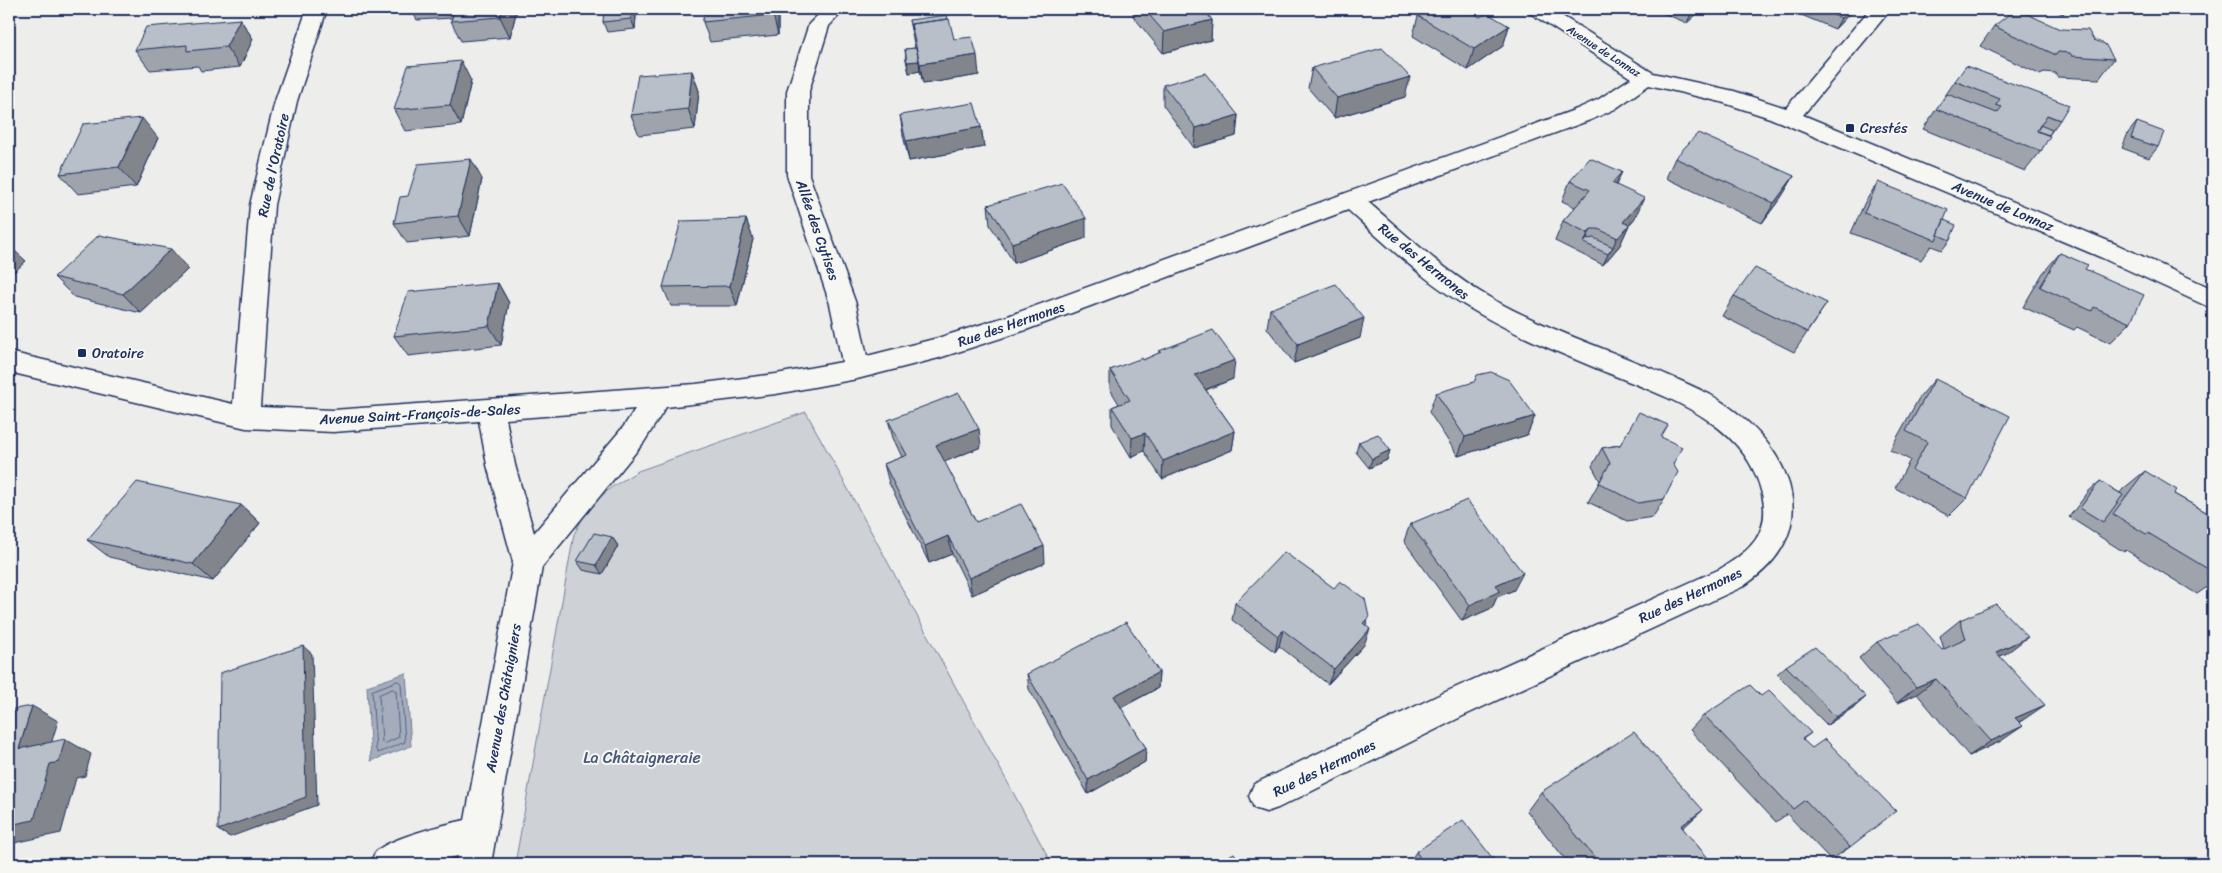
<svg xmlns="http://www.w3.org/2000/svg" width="2222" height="873" font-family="Sriracha,sans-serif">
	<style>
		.green { fill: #ced2d7; stroke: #74809a }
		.water { fill: #a5acbc; stroke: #6e7a96 }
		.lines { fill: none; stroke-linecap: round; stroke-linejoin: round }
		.shore { stroke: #526184; stroke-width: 1 }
		.minor-casing { stroke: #1b2f5e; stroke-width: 3 }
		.minor { fill: #f6f6f2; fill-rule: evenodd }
		.wall { fill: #9fa4ac; stroke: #1b2f5e }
		.shaded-wall { fill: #82868c; stroke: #1b2f5e }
		.building { fill: #b9bfc8; stroke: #1b2f5e }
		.poi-dot { fill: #1b2f5e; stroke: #f6f6f2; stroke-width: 2 }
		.labels { text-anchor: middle; stroke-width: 4; stroke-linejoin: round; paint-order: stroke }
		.far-street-label { font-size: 11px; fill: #1b2f5e; stroke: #f6f6f2 }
		.poi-label { font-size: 14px; fill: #1b2f5e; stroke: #f6f6f2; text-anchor: start }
		.street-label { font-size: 14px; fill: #1b2f5e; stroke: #f6f6f2 }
		.near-park-label { font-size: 16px; fill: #48587c; stroke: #f6f6f2 }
	</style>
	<rect width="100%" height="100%" fill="#edeeec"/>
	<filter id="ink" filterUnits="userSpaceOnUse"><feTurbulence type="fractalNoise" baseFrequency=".02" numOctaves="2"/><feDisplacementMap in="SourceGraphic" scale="10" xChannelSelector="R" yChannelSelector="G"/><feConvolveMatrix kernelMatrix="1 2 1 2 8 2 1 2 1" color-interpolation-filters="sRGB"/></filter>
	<g filter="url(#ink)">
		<!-- green -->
		<path class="green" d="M806,412L1052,864H515L574,534L590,505L612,487L638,471Z"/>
		<!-- water -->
		<path class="water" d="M406,673L411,746L371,761L367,686Z"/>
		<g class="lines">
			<!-- shore -->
			<path class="shore" d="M398,681L401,683L405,742L378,753L376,750L372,691Z
				M393,689L396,691L399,737L384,744L382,742L379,695Z"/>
			<defs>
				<path id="minor" d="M307,9H327L297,101L274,205L260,407L333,410L696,384L776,374L842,362L830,304L787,175V91L809,24L824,9H845L829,26L809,91V175L856,304L867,356L938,338L1008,316L1577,109L1599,99L1631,78L1530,13L1527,9H1551L1653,73L1734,91L1786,108L1870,9H1891L1803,115L2118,245L2213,289V309L2100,257L1770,118L1721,102L1649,85L1615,109L1593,119L1368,202C1409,237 1447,274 1494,300C1563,338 1639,359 1709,394C1787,438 1834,528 1742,587L1463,716L1278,808L1266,812L1254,808L1249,796L1254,784L1441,694L1720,569C1751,550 1771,533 1762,494C1745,419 1660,395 1598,369C1557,352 1516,335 1478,313C1429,286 1389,247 1348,210L1026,330L939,358L857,379L776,394L666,407L644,442L542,567L491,864H457L458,856L426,864H371C372,861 373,856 375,853C385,839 447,824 465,820L513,562L487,465L479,421L333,432L246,428L9,372V352L233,404L250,205L275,101ZM635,409L624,426L534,533L515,465L506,419Z"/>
			</defs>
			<!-- minor casing -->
			<use href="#minor" class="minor-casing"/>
			<!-- minor -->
			<use href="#minor" class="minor"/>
		</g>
		<!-- wall -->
		<path class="wall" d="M411,9H517L510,37L461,41L451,21L452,18L417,20Z
			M608,9H634L636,16L635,29L607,32L603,22Z
			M704,9H778V35L710,42L703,22Z
			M1133,9H1203L1212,20L1211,40L1163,53L1133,16Z
			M1653,9H1702L1687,23Z
			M1802,9H1852L1850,13L1835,29L1799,14Z
			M2050,9H2067L2063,14Z
			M1418,16L1480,17L1509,26L1503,46L1468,70L1413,36Z
			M240,19L253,39L240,67L201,71L198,66L150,70L135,50Z
			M909,20L954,39L979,75L923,84L920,71L909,73L906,60L905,49L915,48Z
			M1994,26L2060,29L2094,40L2114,59L2099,79L2057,77L2055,73L2044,72L2041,75L1980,46Z
			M1312,68L1405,97L1334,118L1308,88Z
			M692,71L699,91L695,129L639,135L631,115Z
			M471,81L461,125L405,131L394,110Z
			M1955,81L2060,120L2049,135L2041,151L2025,171L1923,129Z
			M1163,85L1238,115L1236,136L1194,148L1163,105Z
			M900,115L981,127L984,147L909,161L903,135Z
			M2137,122L2158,147L2149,158L2122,148L2128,133Z
			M158,138L136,187L78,194L60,174Z
			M1675,158L1794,176L1782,196L1762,223L1666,178Z
			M482,179L470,236L407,243L394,223Z
			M1570,181L1616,185L1635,218L1629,225L1620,245L1603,265L1555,241L1563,221L1575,207L1562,201Z
			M1878,182L1944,220L1950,240L1942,250L1931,246L1921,260L1851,233L1865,202Z
			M988,205L1086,238L1014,263L990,225Z
			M746,219L753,239L737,306H671L663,287Z
			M2060,253L2085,269L2130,323L2110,343L2077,327L2074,330L2023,307L2043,273Z
			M188,269L141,313L74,297L54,277Z
			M498,283L509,303L501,345L408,356L394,336Z
			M1734,296L1827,303L1794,352L1722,316Z
			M1270,309L1360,338L1294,363L1267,328Z
			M1159,351L1233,379L1206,390L1235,431L1232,450L1162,479L1144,451L1131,457L1112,425V407L1119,404L1110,389V370L1143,360L1159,353Z
			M1935,379L1967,498L1949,516L1895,488L1910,460L1890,450L1919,398Z
			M1436,393L1535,416L1527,435L1458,456L1429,412Z
			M888,420L981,447L944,462L976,522L1045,563L972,595L952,554L929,563L889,483L884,464L902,457L893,438Z
			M1661,437L1673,464L1664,499L1653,517L1627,521L1588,502L1600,481L1592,466L1602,448Z
			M1359,442L1390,450L1387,460L1369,468L1356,452Z
			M2145,471L2174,494L2213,516V583L2197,594L2126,550L2124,552L2069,517L2089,491L2100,481L2120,493L2123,489Z
			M241,505L260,523L213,581L109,557L87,540Z
			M1410,524L1514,590L1497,597L1492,608L1462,621L1404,541Z
			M612,537L618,546L602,574L583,570L577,561Z
			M1235,603L1366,626L1364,645L1328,684L1279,646L1275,652L1232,620Z
			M1960,620L2007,653L2000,656L2023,720L2019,722L2001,741L1969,756L1917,694L1897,703L1859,658L1877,642L1942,650L1944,649L1940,636Z
			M1786,666L1857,705L1827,725L1777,674Z
			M1159,672L1158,688L1121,708L1146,748L1145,762L1088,794L1029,689L1027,674Z
			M1761,696L1811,733L1803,739L1850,847L1831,860L1787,814L1776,822L1690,730L1704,715Z
			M1541,792L1682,828L1713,864H1569L1527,811Z
			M1416,852L1497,864H1408Z"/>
		<!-- shaded-wall -->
		<path class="shaded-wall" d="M503,9H517L510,37L500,17Z
			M632,9H634L636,16L635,29L631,19Z
			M773,9H778V35L773,15Z
			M1693,9H1702L1687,23Z
			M1850,9H1852L1850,13L1835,29L1841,18Z
			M240,19L253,39L240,67L226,47Z
			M1212,20L1211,40L1163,53L1164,32Z
			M1509,26L1503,46L1468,70L1474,49Z
			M977,55L979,75L923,84L920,64Z
			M461,61L471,81L461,125L450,105Z
			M919,61L920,71L909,73L907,62Z
			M692,71L699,91L695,129L688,109Z
			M1410,77L1405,97L1334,118L1337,98Z
			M1238,115L1236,136L1194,148L1196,128Z
			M142,118L158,138L136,187L119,167Z
			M981,127L984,147L909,161L906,141Z
			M471,159L482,179L470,236L458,216Z
			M1622,172L1613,192L1612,183Z
			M1794,176L1782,196L1762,223L1774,203Z
			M1644,198L1635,218L1629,225L1620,245L1603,265L1608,254L1613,247L1623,222Z
			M1086,218V238L1014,263L1012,243Z
			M746,219L753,239L737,306L730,286Z
			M1591,229L1585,243H1584L1588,233Z
			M171,249L188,269L141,313L123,294Z
			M15,251L26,261L9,277V257Z
			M498,283L509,303L501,345L489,326Z
			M1364,318L1360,338L1294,363L1298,344Z
			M1235,360L1233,379L1194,394L1195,375Z
			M1535,416L1527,435L1458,456L1465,437Z
			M979,429L981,447L939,464L936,445Z
			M1235,431L1232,450L1162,479L1163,461Z
			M1145,433L1144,451L1131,457L1132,438Z
			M1390,450L1387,460L1369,468L1372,459Z
			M241,505L260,523L213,581L193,564Z
			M948,536L952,554L929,563L925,546Z
			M612,537L618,546L602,574L596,565Z
			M1044,546L1045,563L972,595L969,578Z
			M1523,573L1514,590L1497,597L1492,608L1462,621L1470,605L1496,585Z
			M1369,617L1363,634V623Z
			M1370,629L1364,645L1328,684L1334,669Z
			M1283,630L1279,646L1275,652L1278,636Z
			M2028,637L2007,653L1975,668L1996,652Z
			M303,646L312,654L317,805L230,837L218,830Z
			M1159,672L1158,688L1114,711V696Z
			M1936,679L1917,694L1897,703L1916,687Z
			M1866,697L1857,705L1827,725L1836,717Z
			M2045,705L2023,720L1994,733L2015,718Z
			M32,706L58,721L45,764L19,749Z
			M2023,726L2001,741L1969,756L1991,741Z
			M65,739L91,754L85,776L76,778L61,833L9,844V825L50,764Z
			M1146,748L1145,762L1088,794V780Z
			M1703,810L1683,828L1661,844L1681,826Z"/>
		<!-- building -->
		<path class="building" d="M455,9H503L500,17L451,21Z
			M604,9H632L631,19L603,22Z
			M704,9H773V15L703,22Z
			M1144,9H1203L1212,20L1164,32Z
			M1430,9H1466L1480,17L1487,13L1509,26L1474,49L1418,16Z
			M1818,9H1850L1841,18Z
			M2016,9L2060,29L2088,30L2094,40L2105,44L2114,59L2072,56L2070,53L2058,52L2056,55L1994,26Z
			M947,15L948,19L911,24L912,33L909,20Z
			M240,19L226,47L187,51V45L135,50L146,27Z
			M949,19L954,39L972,37L977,55L920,64L911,24Z
			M916,48L919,61L907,62L905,49Z
			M1382,48L1410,77L1337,98L1312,68Z
			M461,61L450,105L394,110L408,66Z
			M1966,66L2069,105L2060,120L2047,115L2037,131L2050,136L2041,151L1936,109L1947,94L1997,113L2002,107L1996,105L2000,99L1955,81Z
			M692,71L688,109L631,115L638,75Z
			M1205,73L1238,115L1196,128L1163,85Z
			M974,103L981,127L906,141L900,115Z
			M142,118L119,167L60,174L83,124Z
			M2137,122L2164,132L2158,147L2131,138Z
			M2040,125L2052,130L2049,135L2037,131Z
			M1698,133L1794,176L1774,203L1675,158Z
			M1590,158L1622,172L1612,183L1644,198L1623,222L1629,225L1618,238L1598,229H1591L1588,233L1563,221L1590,190L1570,181Z
			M471,159L458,216L394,223L400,197L408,196L418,164Z
			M1878,182L1948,210L1936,240L1864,213Z
			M1062,183L1086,218L1012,243L988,205Z
			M746,219L730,286L663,287L681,221Z
			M1944,220L1956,225L1950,240L1938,235Z
			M99,235L171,249L123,294L54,277Z
			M1594,238L1613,247L1608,254L1584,243L1587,239Z
			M9,250L15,251L9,257Z
			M2060,253L2088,265L2085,269L2144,295L2130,323L2094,307L2092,311L2040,287Z
			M1755,268L1827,303L1807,332L1734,296Z
			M498,283L489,326L394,336L408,292Z
			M1336,284L1364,318L1298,344L1270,309Z
			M1213,330L1235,360L1195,375L1235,431L1163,461L1145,433L1132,438L1112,407L1130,400L1110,370L1142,358L1143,360L1161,352L1159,351Z
			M1491,372L1509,380L1535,416L1465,437L1436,393L1474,382L1477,375Z
			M1935,379L2010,416L1967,498L1912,470L1927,442L1906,431Z
			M959,393L979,429L936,445L976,522L1021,504L1044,546L969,578L948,536L925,546L884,464L907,455L888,420Z
			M1639,412L1668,425L1661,437L1682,447L1673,464L1678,472L1664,499L1638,503L1599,483L1610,463L1602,448L1620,445Z
			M1378,434L1390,450L1372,459L1359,442Z
			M2145,471L2177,490L2174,494L2213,516V572L2148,533L2146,534L2113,514Z
			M2100,481L2123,495L2103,522L2080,508Z
			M137,482L241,505L193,564L87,540Z
			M1467,500L1523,573L1496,585L1500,591L1470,605L1410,524Z
			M594,533L612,537L596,565L577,561Z
			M1284,552L1334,588L1340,581L1365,599L1369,617L1363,623L1370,629L1334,669L1283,630L1278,636L1235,603Z
			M1996,604L2028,637L1996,652L2045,705L2015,718L2023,726L1991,741L1936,679L1916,687L1877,642L1919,624L1942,650L1966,639L1960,620Z
			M1126,622L1159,672L1114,696L1146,748L1088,780L1027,674Z
			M303,646L306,797L218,830L220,673Z
			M1815,647L1866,697L1836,717L1786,666Z
			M1750,685L1761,696L1769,690L1811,733L1802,739L1812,748L1825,739L1896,811L1850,847L1805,800L1793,809L1704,715Z
			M32,706L19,749L65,739L59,762L50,764L34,820L9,825V710Z
			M1634,732L1703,810L1681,826L1713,864H1600L1541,792Z
			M1463,820L1497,864H1425L1416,852Z
			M1234,853L1242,864H1215Z"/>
	</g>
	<!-- markers -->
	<g class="poi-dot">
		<rect x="1845" y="123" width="10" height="10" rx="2.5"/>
		<rect x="77" y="348" width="10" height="10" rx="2.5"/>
	</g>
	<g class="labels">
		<!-- far-street labels -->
		<g class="far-street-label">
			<text transform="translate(1604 51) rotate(33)" y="4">Avenue de Lonnaz</text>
		</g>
		<!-- poi labels -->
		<g class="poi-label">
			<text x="1860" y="133">Crestés</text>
			<text x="92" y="358">Oratoire</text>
		</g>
		<!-- street labels -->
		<g class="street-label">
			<text transform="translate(273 165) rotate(-78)" y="5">Rue de l'Oratoire</text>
			<text transform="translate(2003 206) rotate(23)" y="5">Avenue de Lonnaz</text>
			<text transform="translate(818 230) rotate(71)" y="5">Allée des Cytises</text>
			<text transform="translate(1424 261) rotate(39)" y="5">Rue des Hermones</text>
			<text transform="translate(1011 324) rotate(-19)" y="5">Rue des Hermones</text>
			<text transform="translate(420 414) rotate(-3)" y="5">Avenue Saint-François-de-Sales</text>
			<text transform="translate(1690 595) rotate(-25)" y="5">Rue des Hermones</text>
			<text transform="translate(503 698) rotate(-80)" y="5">Avenue des Châtaigniers</text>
			<text transform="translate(1324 768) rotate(-26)" y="5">Rue des Hermones</text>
		</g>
		<!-- near-park labels -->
		<g class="near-park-label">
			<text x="642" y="763">La Châtaigneraie</text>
		</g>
	</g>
	<!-- margin -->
	<rect width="2222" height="873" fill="none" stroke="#f6f6f2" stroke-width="30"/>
	<rect x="15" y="15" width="2192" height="843" fill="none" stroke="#1b2f5e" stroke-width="2" filter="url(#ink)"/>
</svg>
